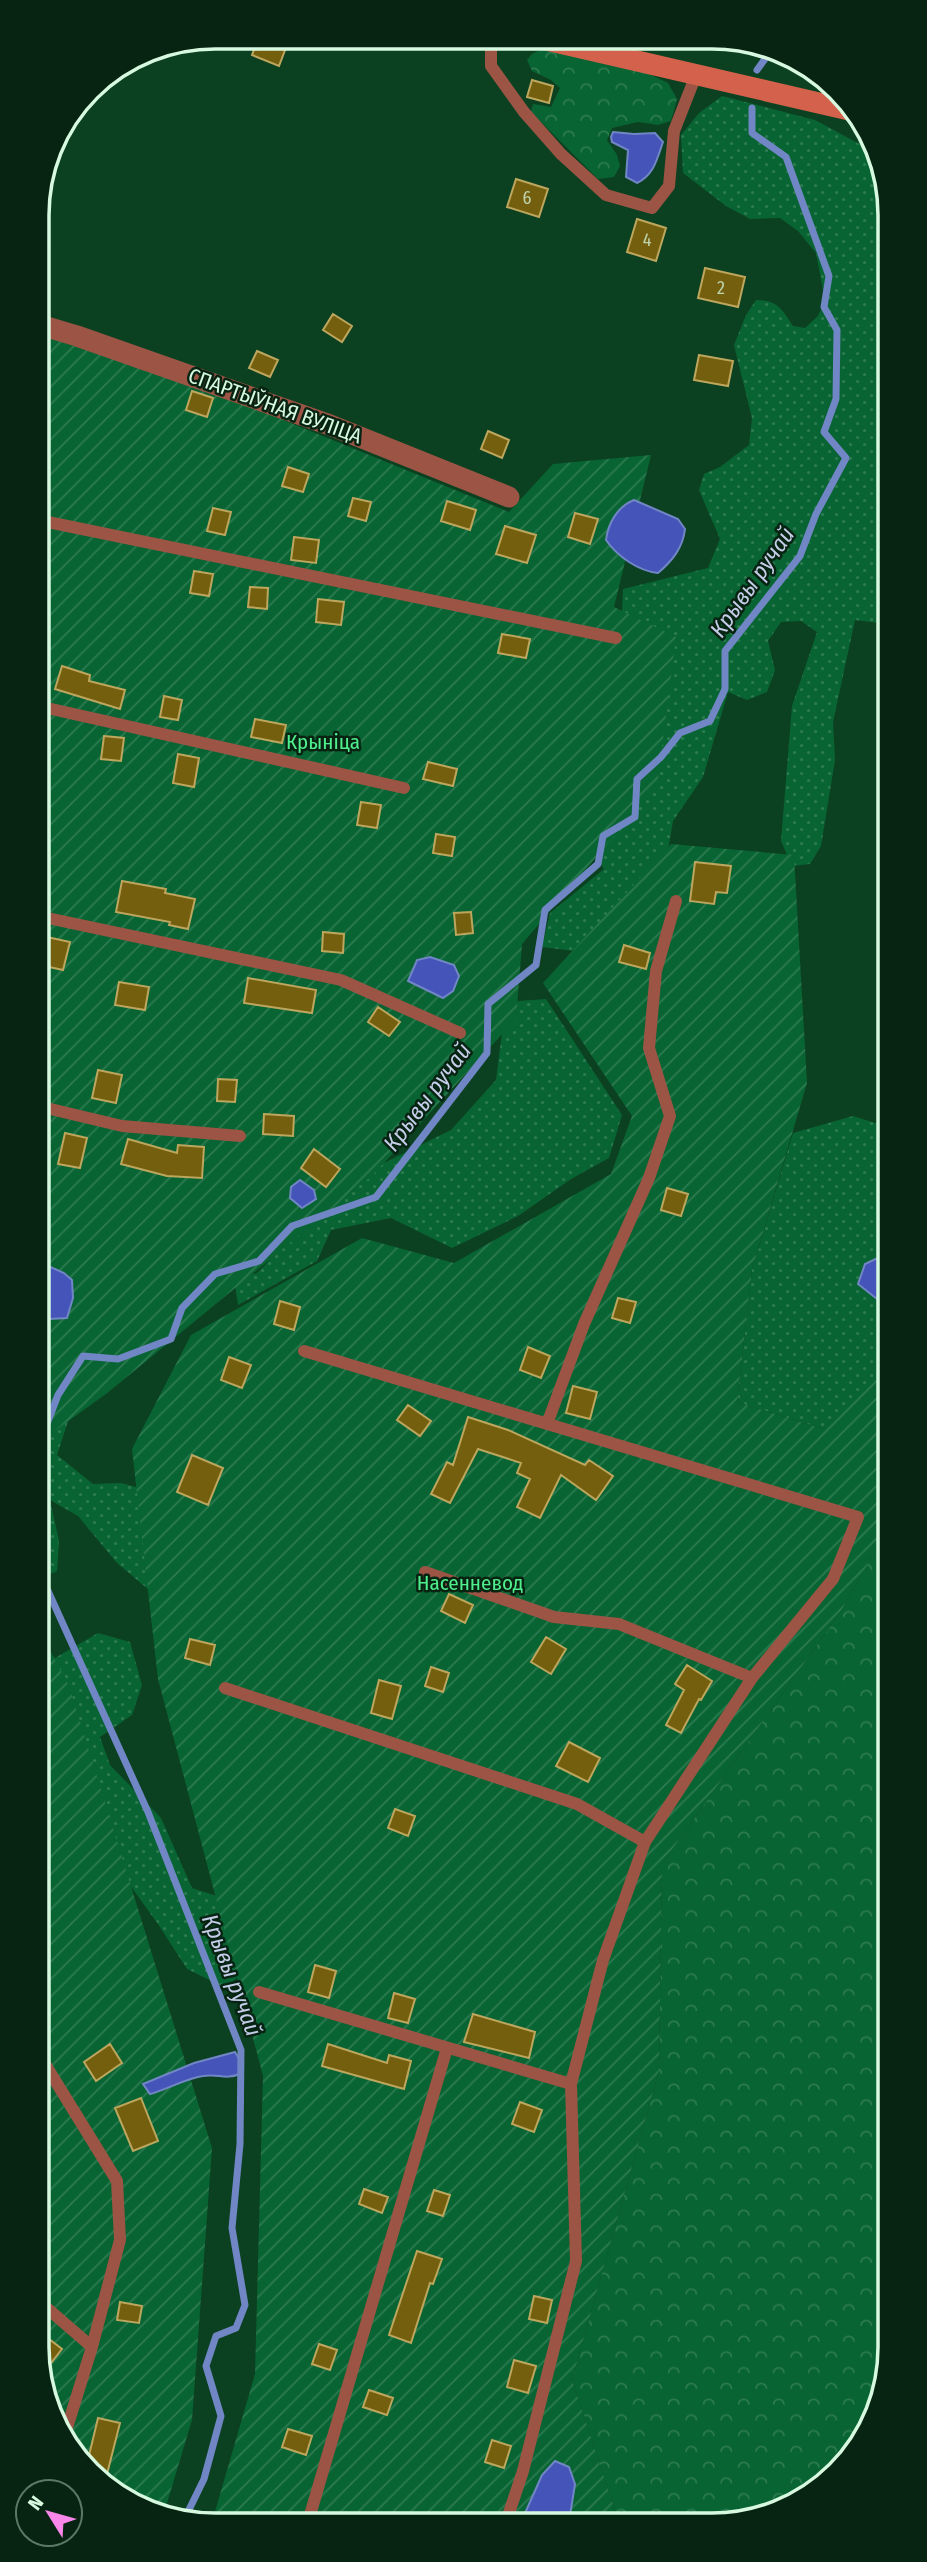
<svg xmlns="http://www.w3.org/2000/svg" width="927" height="2562" font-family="'Fira Sans Condensed',sans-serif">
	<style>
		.grass { fill: url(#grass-dots) }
		.forest { fill: url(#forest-crowns) }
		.garden { fill: url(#garden-furrows) }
		.water { fill: #4554b9; stroke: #7186c4; stroke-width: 2 }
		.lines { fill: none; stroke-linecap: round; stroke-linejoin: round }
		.stream { stroke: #7186c4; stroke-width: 7 }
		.building { fill: #745f0e; stroke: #bda65d; stroke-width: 2 }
		.lane { stroke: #9c5445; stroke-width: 12 }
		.street { stroke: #9c5445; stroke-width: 21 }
		.secondary { stroke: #d3614b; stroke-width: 21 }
		.labels { text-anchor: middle; stroke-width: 5; stroke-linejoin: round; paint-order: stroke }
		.number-label { font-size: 18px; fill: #bed2ab }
		.street-label { font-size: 21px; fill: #d7f9df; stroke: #072412 }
		.park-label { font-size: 21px; fill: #50ef8e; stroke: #072412 }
		.water-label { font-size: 23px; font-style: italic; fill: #c5cde8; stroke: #072412 }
		.rim { fill: none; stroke: #d7f9df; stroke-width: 3.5 }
	</style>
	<defs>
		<pattern id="grass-dots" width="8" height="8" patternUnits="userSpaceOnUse" patternTransform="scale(1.75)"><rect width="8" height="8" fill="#096433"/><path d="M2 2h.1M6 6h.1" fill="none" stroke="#2c7b50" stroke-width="1.8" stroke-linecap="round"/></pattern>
		<pattern id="forest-crowns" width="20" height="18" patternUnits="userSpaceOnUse" patternTransform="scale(1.75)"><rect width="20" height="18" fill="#096433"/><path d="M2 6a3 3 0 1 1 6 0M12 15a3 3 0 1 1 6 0" fill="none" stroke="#2c7b50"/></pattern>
		<pattern id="garden-furrows" width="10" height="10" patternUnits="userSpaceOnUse" patternTransform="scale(1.75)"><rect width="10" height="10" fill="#096433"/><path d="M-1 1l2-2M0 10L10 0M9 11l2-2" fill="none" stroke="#2c7b50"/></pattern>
	</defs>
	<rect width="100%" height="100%" fill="#0b4121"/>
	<!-- grass -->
	<path class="grass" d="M722,96L815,120L867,148L873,154L887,180V624L855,620L833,722L835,760L821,846L810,864L792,866L781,841L792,706L817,632L801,621L781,622L768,641L775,670L767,692L747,700L728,692L703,777L673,821L663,879L600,954L542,947L550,913L604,869L565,809L620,654L623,589L708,568L720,539L699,490L704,474L720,467L749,445L752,418L734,345L746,315L756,300C777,300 782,309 793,326L805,328L818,316L825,300L816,253L798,231L780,218L750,219L726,206L683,173L681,135L699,113Z
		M546,999L622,1115L609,1158L571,1179L518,1216L452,1248L391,1218L331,1230L317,1261L238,1305L234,1279L257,1273L349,1180L451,1130L496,1080L506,1002Z
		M853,1116L888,1127V1253L865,1264L877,1299L888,1296V1370L823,1429L737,1402L752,1270L793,1133Z
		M39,1411L70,1415L57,1455L93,1484L121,1483L147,1490L155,1595L117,1563L78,1516L50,1500L59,1541L57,1571L39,1579Z
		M98,1633L130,1642L142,1685L132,1715L100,1737L110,1765L161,1818L192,1888L226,1899L248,1967L226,1988L187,1969L158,1924L111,1859L39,1737V1642L55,1658Z"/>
	<!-- forest -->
	<path class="forest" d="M544,48L641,70L668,83L677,99L671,121L658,125L638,122L612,128L607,140L617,155L620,166L614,177L598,179L531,112L533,104L551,107L560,88L551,80L532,71L527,60L532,54Z
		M889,1527L890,2358L877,2415L846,2464L802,2501L747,2522H619L572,2380L659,2071L662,1864L841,1611Z"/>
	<!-- garden -->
	<path class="garden" d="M37,334L195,384L509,512L553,464L651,455L614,607L676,637L657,786L522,944L516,1019L373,1175L106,1394L39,1442Z
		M671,844L794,855L807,1083L752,1270L737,1402L823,1429L880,1376L888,1381L889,1527L841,1611L662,1864L659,2071L572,2380L619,2522H212L255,2374L263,2076L158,1679L132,1449L191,1335L362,1238L454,1263L611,1174L632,1116L543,983Z
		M39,1630L69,1686L212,2148L192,2420L164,2513L89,2473L40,2382Z"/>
	<!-- water -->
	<path class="water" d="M613,132L634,134L655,133L663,142C657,159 654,175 637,183L626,177L628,150L612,142L611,137Z
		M634,500L678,519L685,529C683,548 672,561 658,573C638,571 617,556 606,540C608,523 618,506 634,500Z
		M430,957L454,965L459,976L453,991L443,998L408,981L417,960Z
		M300,1180L314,1190L316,1199L302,1208L290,1198L291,1187Z
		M888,1253V1296L877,1299L858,1284L865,1264Z
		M39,1262L64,1273L72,1280L73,1298L67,1318L49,1319L39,1315Z
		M235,2052L241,2062L242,2073C225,2081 219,2073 203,2076C184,2079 168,2089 150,2094L143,2084L194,2063Z
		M555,2461L569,2467L575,2484L569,2522H521L542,2475Z"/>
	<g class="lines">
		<!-- stream -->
		<path class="stream" d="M757,70L770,52
			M39,1445L58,1395L83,1356L118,1359L171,1339L182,1308L215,1274L259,1261L292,1226L376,1197L487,1053L488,1004L536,965L545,910L598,864L603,836L635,817L637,779L661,757L680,733L710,721L725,689V651L800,556L816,514L846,458L824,432L836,399L837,330L824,307L829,276L786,157L752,133V108
			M39,1571L148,1812L241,2050L240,2144L232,2228L245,2305L236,2328L216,2336L206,2366L221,2416L204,2479L183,2522"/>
	</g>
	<!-- building -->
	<path class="building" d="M259,37H290L279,66L252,55Z
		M532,80L553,86L549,103L527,97Z
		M516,179L548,189L539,217L507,207Z
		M637,219L666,228L656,261L627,252Z
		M705,268L745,277L738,307L698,298Z
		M333,314L352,326L342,342L323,330Z
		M257,351L278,360L270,377L249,368Z
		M699,355L733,361L728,386L694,380Z
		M192,391L213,398L207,417L186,410Z
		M488,431L509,440L502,458L481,449Z
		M288,467L309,474L303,492L282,486Z
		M353,498L371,502L366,521L348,516Z
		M447,501L476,510L470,530L441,521Z
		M213,508L231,512L225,535L207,531Z
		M575,513L598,519L590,544L568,537Z
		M505,526L536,535L527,563L496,554Z
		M294,537L319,540L316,563L291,560Z
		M194,571L213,574L209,596L190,593Z
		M250,587L268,588L267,609L248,607Z
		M318,599L344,602L341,625L316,622Z
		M502,634L530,639L526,658L498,653Z
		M62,666L90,675L89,681L125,690L120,709L55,689Z
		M164,696L182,700L178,720L160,717Z
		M255,719L286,725L282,743L251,737Z
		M104,736L124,738L121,761L101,759Z
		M178,754L199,758L194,787L173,783Z
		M428,762L457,769L453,786L423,779Z
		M361,802L381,805L377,828L357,825Z
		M436,834L455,837L452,856L433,853Z
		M695,862L731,866L727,893L716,892L714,904L690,901Z
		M122,881L166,889L165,893L195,899L188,929L169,925L170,922L116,912Z
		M471,912L473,933L456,935L454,913Z
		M323,932L344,934L343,953L322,951Z
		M47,937L70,942L63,970L40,965Z
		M624,945L650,953L646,969L619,962Z
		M248,978L316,990L312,1013L244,1003Z
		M119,982L149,987L145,1010L115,1005Z
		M378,1007L400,1022L389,1036L368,1022Z
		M98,1070L122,1075L116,1103L92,1098Z
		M218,1079L237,1080L235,1102L217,1101Z
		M264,1114L294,1116L293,1136L263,1134Z
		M65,1133L87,1138L80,1168L58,1164Z
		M128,1139L177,1153L178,1145L204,1147L202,1178L167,1176L121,1164Z
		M314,1149L340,1169L326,1187L301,1168Z
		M667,1188L688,1194L681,1216L661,1210Z
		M618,1298L636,1302L630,1323L612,1318Z
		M280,1301L300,1307L294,1330L274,1324Z
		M528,1347L550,1356L541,1378L520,1370Z
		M229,1357L251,1365L242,1388L221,1380Z
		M573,1386L597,1392L590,1419L566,1413Z
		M408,1405L431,1421L420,1436L397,1420Z
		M468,1417L508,1430L585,1465L589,1460L613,1476L596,1500L561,1475L540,1518L517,1507L530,1479L517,1473L521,1463L478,1449L450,1503L431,1494L447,1462L453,1465Z
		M192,1455L223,1468L208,1505L177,1492Z
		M449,1594L473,1605L465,1623L441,1611Z
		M546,1637L566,1649L551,1674L531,1662Z
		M190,1639L215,1645L210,1665L185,1658Z
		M687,1665L712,1681L701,1700L699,1699L681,1733L666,1725L684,1690L675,1684Z
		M431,1667L449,1673L443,1692L425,1686Z
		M379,1680L401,1686L392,1719L371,1713Z
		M569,1742L600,1758L588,1782L556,1766Z
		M395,1809L415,1816L408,1836L388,1828Z
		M315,1965L336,1971L329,1998L308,1992Z
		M394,1993L415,1999L408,2023L388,2018Z
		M473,2014L535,2032L529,2058L464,2042Z
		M110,2044L122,2063L96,2081L84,2062Z
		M328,2044L387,2063L389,2055L411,2061L404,2089L322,2066Z
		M141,2098L158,2141L133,2151L115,2108Z
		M520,2102L542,2110L534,2132L512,2124Z
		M364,2189L388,2197L382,2213L359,2204Z
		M434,2190L450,2195L443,2216L427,2211Z
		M417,2251L442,2259L433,2284L430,2283L411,2343L389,2335Z
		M534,2296L552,2300L547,2323L529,2319Z
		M120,2302L142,2306L139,2323L117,2320Z
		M40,2332L62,2349L40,2377Z
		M319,2344L337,2350L330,2370L312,2364Z
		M514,2360L536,2366L528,2393L507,2387Z
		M369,2390L393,2398L387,2415L363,2407Z
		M98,2418L120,2423L105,2482L89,2473L86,2468Z
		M288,2429L312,2436L306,2455L282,2447Z
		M492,2440L511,2446L504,2468L485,2462Z"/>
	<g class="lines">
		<!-- lane -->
		<path class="lane" d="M491,39V66L524,112L561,154L606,195L652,208L669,186L674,131L696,75
			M38,520L616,638
			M38,706L404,788
			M38,916L341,980L460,1033
			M38,1106L122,1126L240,1136
			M304,1351L858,1517L833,1579L752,1678
			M547,1424L584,1324L649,1178L670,1116L649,1048L656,971L676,901
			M425,1572L554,1617L619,1624L752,1678L645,1842L603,1960L571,2084
			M225,1688L577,1804L645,1842
			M259,1992L571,2084L576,2261L523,2471L506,2522
			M40,2056L117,2181L120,2240L92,2347L66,2431
			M40,2302L92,2347
			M308,2522L447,2048"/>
		<!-- street -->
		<path class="street" d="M37,324L77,336L330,425L509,497"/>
		<!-- secondary -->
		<path class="secondary" d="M542,39L849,110"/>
	</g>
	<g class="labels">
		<!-- number labels -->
		<g class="number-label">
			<text x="527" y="204">6</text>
			<text x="647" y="246">4</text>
			<text x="721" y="294">2</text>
		</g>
		<!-- street labels -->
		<g class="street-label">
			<text transform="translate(275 406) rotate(20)" y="7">СПАРТЫЎНАЯ ВУЛІЦА</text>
		</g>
		<!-- park labels -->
		<g class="park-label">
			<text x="323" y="749">Крыніца</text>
			<text x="470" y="1590">Насенневод</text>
		</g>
		<!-- water labels -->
		<g class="water-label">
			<text transform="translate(752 582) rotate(-55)" y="8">Крывы ручай</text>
			<text transform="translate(427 1097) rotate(-53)" y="8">Крывы ручай</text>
			<text transform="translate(232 1975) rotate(69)" y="8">Крывы ручай</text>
		</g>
	</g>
	<!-- crop -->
	<path d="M0 0H927V2562H0ZM215 49H712A166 166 0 0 1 878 215V2347A166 166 0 0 1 712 2513H215A166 166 0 0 1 49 2347V215A166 166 0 0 1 215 49Z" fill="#072412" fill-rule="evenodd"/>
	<path class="rim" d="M215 49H712A166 166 0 0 1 878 215V2347A166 166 0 0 1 712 2513H215A166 166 0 0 1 49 2347V215A166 166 0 0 1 215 49Z"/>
	<!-- north arrow -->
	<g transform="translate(49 2513) rotate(307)"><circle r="33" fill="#072412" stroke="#5a7964" stroke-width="2"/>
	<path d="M0-5L12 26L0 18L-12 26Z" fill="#f987e9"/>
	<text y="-10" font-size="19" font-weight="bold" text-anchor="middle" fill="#d7f9df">N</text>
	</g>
</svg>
